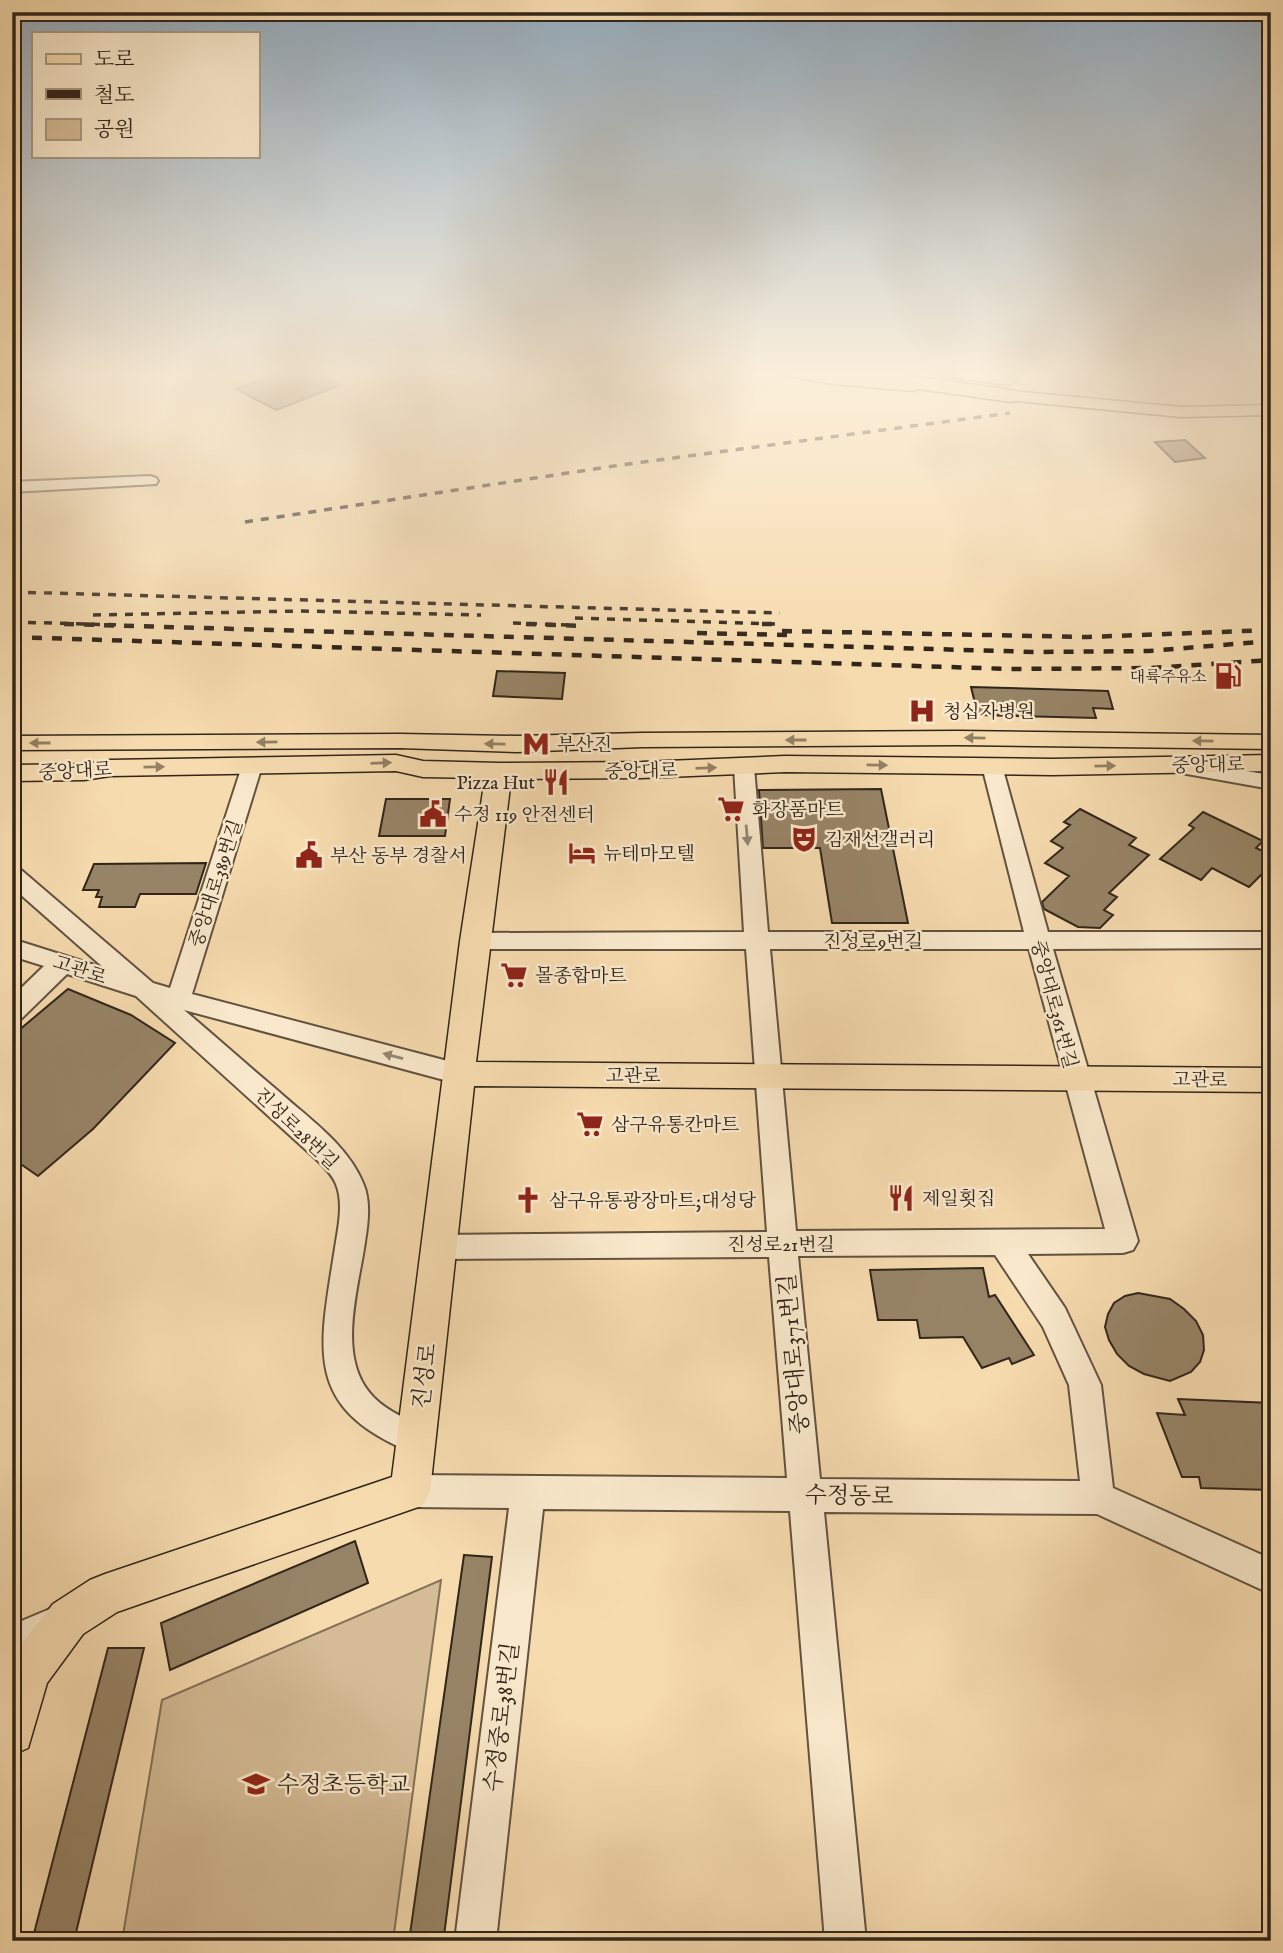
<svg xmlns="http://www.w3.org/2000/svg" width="1283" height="1953" font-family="'IM FELL English','Noto Serif KR',serif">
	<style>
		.green { fill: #d5bc96; stroke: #837058; stroke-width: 2 }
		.building { fill: #978467; stroke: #31251a; stroke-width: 2 }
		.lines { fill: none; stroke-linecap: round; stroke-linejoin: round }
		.minor-casing { stroke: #62523f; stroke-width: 4 }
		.major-casing { stroke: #31251a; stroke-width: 3 }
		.highway-casing { stroke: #31251a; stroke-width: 3 }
		.minor { fill: #f9e8cb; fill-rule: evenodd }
		.major { fill: #f6dbaf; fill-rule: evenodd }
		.highway { fill: #f6dbaf; fill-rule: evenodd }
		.rail-far1 { stroke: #31251a; stroke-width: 3.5; stroke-dasharray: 8 8; stroke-linecap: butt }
		.rail { stroke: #31251a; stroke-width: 4.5; stroke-dasharray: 10 10; stroke-linecap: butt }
		.oneway { fill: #948064 }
		.oneway2 { fill: #958672 }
		.labels { text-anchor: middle; stroke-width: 5; stroke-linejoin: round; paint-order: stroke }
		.far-poi-label { font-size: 16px; fill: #31251a; stroke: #f9e8cb; text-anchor: end }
		.poi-label { font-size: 19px; fill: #31251a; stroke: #f9e8cb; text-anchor: start }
		.street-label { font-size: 19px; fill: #31251a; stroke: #f9e8cb }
		.near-street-label { font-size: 23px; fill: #31251a; stroke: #f9e8cb }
		.near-poi-label { font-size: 23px; fill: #31251a; stroke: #f9e8cb; text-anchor: start }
	</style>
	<rect width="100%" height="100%" fill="#f6dbaf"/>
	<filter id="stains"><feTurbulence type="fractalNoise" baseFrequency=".00286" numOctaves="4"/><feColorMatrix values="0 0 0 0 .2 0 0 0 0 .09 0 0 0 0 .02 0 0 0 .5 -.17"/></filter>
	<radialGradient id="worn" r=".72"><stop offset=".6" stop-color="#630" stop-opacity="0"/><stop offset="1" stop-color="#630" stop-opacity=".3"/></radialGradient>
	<!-- green -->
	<path class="green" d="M441,1580L393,1941H122L162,1700Z"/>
	<!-- building -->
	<path class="building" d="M285,371H311L341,385L276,410L236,389Z
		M1185,440L1205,458L1175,462L1155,442Z
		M497,671L565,673L562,699L493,696Z
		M971,687L1108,691L1113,709L1093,708L1096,718L978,715Z
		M881,789L908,923H832L820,848H763L759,790Z
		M386,799H450L445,836H379Z
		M1080,809L1136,838L1129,845L1149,855L1109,893L1117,897L1104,910L1113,915L1100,928L1078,927L1044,909L1042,902L1069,876L1045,863L1063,848L1051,841L1070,825L1064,822Z
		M1203,812L1263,841L1256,848L1271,855V865L1249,887L1212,868L1201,880L1160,859L1194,828L1189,825Z
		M206,863L196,894H140L135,907H99L102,897H96L99,890H83L94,864Z
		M68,989L131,1015L175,1043L93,1129L38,1176L12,1158V1036Z
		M983,1268L989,1297L995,1295L1034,1355L1012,1364L1009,1358L982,1368L963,1337L920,1338L917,1320H878L870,1270Z
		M1138,1293L1170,1299L1184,1309L1196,1321L1203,1335L1204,1350L1200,1362L1191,1372L1170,1381L1144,1374L1129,1366L1117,1354L1109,1340L1105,1327L1108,1314L1114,1303L1125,1296Z
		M1178,1399L1271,1403V1490L1201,1488L1199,1477H1182L1157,1413L1185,1415Z
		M355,1541L368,1583L170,1670L161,1623Z
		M464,1555L492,1557L444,1936L410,1934Z
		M108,1648H144L74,1941H32Z"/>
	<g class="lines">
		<defs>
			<path id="minor" d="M150,476L156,478L158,481L156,484L12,492V482Z
				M252,760L259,761L262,766L192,994L459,1064L468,1067L472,1074L468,1081L459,1084L184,1010C215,1036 246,1064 277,1090C308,1118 347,1144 363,1183C371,1201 368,1223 365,1242C359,1286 337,1353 369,1392C383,1410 407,1419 427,1428L432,1439L427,1450L416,1454C302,1409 319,1351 335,1248C338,1229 344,1203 336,1184C332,1174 323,1166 316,1159L136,996L67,974L21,1019L12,1021V997L44,966L12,956V939L104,968L12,887V866L20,869L153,983L170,988L242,766L245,761Z
				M992,760L999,761L1002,766L1048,932H1271V948L1053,949L1138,1241L1133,1250L1123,1253L1028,1254L1065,1308L1101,1385L1113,1488L1271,1559V1594L1097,1514L824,1512L866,1941H825L790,1511L543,1509L496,1941H455L509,1508L410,1507L398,1503L393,1491L398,1479L410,1475L787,1478L769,1257L439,1259L429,1256L424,1247L429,1238L439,1235L767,1232L746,949H475L467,947L463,941L467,935L475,933L744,932L734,767L737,762H751L754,767L768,932H1024L982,766L985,761ZM770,949H1029L1105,1229L796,1231ZM995,1255L1043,1327L1069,1385L1080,1481L820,1479L798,1256Z
				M1177,760L1271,775V789L1170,771L1167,766L1170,761Z
				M57,1606L70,1611L75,1624L70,1637L12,1661V1625Z"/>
			<path id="major" d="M26,371H53L50,375L12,386V375Z
				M780,371H818L914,381L923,386L914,391L833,384L783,375Z
				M931,371C951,371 1005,367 1018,380L1009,385L940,376Z
				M981,388L1181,407L1271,405V415L1181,417L975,397L972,393L975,389Z
				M958,731L1271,735V749L958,745L642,747L517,752L400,748L12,750V736L400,734L517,736L642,733Z
				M396,755L423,761L499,763L642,762L785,756L1052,759L1271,755V771L1052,775L785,772L642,778L511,779L476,1062L1271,1068V1092L474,1086L430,1491L424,1505L117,1612L83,1634L47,1683L28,1748L12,1755V1656L53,1604L90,1580L105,1574L392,1477L460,941L485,778L423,777L396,771L110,776L84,780L12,781V765L84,764L110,760Z"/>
			<path id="highway" d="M12,371H36L33,375L12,381Z
				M824,371H878L1011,390L1018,392L1021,396L1018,400L1011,402L834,377L827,375Z"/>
		</defs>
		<!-- minor casing -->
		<use href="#minor" class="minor-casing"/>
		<!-- major casing -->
		<use href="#major" class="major-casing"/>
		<!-- highway casing -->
		<use href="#highway" class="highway-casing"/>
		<!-- minor -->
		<use href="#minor" class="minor"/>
		<!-- major -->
		<use href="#major" class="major"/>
		<!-- highway -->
		<use href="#highway" class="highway"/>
		<!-- rail-far1 -->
		<path class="rail-far1" d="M245,522L621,465L1010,413
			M12,592L780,613
			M93,615L301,611L481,615
			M575,618L778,624
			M12,622L123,625
			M513,623L568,625"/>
		<!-- rail -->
		<path class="rail" d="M64,624L1036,652L1149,651L1271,641
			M526,624L586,626
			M762,624H778
			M782,631L1088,637L1271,630
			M697,633L792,635
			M12,637L1011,669L1151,668L1271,660"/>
	</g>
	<!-- one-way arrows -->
	<defs><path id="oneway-solid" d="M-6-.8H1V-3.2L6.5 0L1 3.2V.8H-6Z" transform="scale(1.75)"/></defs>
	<g class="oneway">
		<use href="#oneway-solid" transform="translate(975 738) rotate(-179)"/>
		<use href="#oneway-solid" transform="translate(796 740) rotate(-180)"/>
		<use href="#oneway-solid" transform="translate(1203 741) rotate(-179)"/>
		<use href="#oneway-solid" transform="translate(267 742) rotate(179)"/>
		<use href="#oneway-solid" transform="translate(40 743) rotate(180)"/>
		<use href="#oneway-solid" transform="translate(495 744) rotate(-179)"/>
		<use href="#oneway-solid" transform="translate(381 763) rotate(-2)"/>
		<use href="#oneway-solid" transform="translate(877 765) rotate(1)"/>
		<use href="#oneway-solid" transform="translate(1105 766) rotate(-1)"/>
		<use href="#oneway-solid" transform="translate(154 767) rotate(-1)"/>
		<use href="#oneway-solid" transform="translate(706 768) rotate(-2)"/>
	</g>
	<g class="oneway2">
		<use href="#oneway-solid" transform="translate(747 835) rotate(85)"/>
		<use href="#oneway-solid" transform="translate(393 1056) rotate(-165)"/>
	</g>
	<!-- sky -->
	<linearGradient id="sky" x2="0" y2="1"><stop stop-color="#93abbd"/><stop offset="0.58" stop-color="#fbefdb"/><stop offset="1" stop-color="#fbefdb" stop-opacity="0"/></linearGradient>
	<rect width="1283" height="644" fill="url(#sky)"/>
	<!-- icons -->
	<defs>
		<symbol id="fuel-bare" viewBox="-9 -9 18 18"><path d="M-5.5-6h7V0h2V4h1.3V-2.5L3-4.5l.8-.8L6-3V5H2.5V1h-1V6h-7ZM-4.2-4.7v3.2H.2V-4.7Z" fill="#8f2418" stroke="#f9e8cb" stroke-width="2.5" paint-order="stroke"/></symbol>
		<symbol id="hospital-bare" viewBox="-9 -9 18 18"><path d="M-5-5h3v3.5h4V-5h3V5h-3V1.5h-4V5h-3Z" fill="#8f2418" stroke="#f9e8cb" stroke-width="2.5" paint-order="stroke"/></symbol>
		<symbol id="metro-bare" viewBox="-9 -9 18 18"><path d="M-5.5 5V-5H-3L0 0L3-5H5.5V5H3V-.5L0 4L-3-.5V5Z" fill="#8f2418" stroke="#f9e8cb" stroke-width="2.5" paint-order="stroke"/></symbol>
		<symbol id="restaurant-bare" viewBox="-9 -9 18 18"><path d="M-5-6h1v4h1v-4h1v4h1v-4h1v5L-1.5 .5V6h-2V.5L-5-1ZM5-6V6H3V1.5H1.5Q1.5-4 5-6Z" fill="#8f2418" stroke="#f9e8cb" stroke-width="2.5" paint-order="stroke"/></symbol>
		<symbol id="supermarket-bare" viewBox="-9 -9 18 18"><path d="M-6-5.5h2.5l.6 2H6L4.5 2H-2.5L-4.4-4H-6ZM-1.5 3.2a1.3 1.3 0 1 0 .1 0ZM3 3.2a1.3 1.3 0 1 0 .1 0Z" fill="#8f2418" stroke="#f9e8cb" stroke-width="2.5" paint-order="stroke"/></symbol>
		<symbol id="civic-bare" viewBox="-9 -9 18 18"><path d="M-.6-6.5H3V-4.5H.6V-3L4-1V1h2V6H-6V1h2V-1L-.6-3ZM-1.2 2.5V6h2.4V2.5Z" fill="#8f2418" stroke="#f9e8cb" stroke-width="2.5" paint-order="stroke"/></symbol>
		<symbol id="theatre-bare" viewBox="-9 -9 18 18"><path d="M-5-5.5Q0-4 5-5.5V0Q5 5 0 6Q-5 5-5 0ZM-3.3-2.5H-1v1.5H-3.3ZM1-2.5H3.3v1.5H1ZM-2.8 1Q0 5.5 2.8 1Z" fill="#8f2418" stroke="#f9e8cb" stroke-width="2.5" paint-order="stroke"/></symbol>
		<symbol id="hotel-bare" viewBox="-9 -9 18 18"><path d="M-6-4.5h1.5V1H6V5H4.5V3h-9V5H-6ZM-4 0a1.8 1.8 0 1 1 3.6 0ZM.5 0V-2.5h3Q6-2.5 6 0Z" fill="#8f2418" stroke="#f9e8cb" stroke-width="2.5" paint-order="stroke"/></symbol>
		<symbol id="church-bare" viewBox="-9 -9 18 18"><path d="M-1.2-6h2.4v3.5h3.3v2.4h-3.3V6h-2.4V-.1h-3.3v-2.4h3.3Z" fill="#8f2418" stroke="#f9e8cb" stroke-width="2.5" paint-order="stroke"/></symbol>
		<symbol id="school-bare" viewBox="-9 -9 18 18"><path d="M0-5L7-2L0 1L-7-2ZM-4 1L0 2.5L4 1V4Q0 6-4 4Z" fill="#8f2418" stroke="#f9e8cb" stroke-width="2.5" paint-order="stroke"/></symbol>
	</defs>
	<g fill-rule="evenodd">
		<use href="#fuel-bare" x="1209" y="657" width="38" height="38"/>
		<use href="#hospital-bare" x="903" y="692" width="38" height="38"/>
		<use href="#metro-bare" x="517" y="725" width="38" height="38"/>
		<use href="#restaurant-bare" x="537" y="763" width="38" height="38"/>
		<use href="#supermarket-bare" x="712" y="790" width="38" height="38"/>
		<use href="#civic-bare" x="414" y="795" width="38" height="38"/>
		<use href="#theatre-bare" x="785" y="820" width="38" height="38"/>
		<use href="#hotel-bare" x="563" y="834" width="38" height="38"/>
		<use href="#civic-bare" x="290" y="836" width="38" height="38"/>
		<use href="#supermarket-bare" x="495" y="956" width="38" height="38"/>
		<use href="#supermarket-bare" x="571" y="1105" width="38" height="38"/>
		<use href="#restaurant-bare" x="882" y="1179" width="38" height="38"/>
		<use href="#church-bare" x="509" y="1181" width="38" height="38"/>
		<use href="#school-bare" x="237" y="1765" width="38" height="38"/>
	</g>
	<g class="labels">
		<!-- far-poi labels -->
		<g class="far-poi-label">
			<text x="1207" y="682">대륙주유소</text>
		</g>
		<!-- poi labels -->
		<g class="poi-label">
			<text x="943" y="718">청십자병원</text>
			<text x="557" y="751">부산진</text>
			<text x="535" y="789" text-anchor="end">Pizza Hut</text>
			<text x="752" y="816">화장품마트</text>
			<text x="454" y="821">수정 119 안전센터</text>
			<text x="825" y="846">김재선갤러리</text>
			<text x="603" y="860">뉴테마모텔</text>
			<text x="330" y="862">부산 동부 경찰서</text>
			<text x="535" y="982">몰종합마트</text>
			<text x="611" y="1131">삼구유통칸마트</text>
			<text x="922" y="1205">제일횟집</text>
			<text x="549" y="1207">삼구유통광장마트;대성당</text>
		</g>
		<!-- street labels -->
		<g class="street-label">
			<text transform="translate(1208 764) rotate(-1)" y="7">중앙대로</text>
			<text transform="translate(75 770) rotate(-3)" y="7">중앙대로</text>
			<text transform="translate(641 770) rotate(-1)" y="7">중앙대로</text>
			<text transform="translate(215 883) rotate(-72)" y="7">중앙대로389번길</text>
			<text x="873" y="948">진성로9번길</text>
			<text transform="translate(80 969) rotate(18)" y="7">고관로</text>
			<text transform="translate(1055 1004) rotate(75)" y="7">중앙대로361번길</text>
			<text x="633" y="1082">고관로</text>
			<text transform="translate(1200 1079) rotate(1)" y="7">고관로</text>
			<text transform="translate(297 1128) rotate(44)" y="7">진성로28번길</text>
			<text x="781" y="1251">진성로21번길</text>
		</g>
		<!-- near-street labels -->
		<g class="near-street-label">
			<text transform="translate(793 1354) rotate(-95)" y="8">중앙대로371번길</text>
			<text transform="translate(424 1376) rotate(-83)" y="8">진성로</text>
			<text transform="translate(849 1495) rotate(1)" y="8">수정동로</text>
			<text transform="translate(501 1717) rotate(-83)" y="8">수정중로38번길</text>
		</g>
		<!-- near-poi labels -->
		<g class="near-poi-label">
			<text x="277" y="1792">수정초등학교</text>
		</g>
	</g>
	<!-- margin -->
	<rect width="1283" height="1953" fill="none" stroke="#f6dbaf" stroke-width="42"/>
	<rect x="14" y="14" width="1255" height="1925" fill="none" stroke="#31251a" stroke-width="3.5"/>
	<rect x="21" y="21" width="1241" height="1911" fill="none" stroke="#31251a" stroke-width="2"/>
	<!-- legend -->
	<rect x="32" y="32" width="228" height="126" fill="#f9e8cb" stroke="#a99a84" stroke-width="2"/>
	<rect x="46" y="54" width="35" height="10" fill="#f6dbaf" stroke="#a99a84" stroke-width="2"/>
	<text x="94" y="66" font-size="21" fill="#31251a">도로</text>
	<rect x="46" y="89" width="35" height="10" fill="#31251a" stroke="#a99a84" stroke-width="2"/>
	<text x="94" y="102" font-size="21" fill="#31251a">철도</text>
	<rect x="46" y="119" width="35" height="21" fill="#d5bc96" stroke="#a99a84" stroke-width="2"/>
	<text x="94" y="136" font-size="21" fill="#31251a">공원</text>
	<rect width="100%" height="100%" filter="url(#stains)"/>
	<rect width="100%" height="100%" fill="url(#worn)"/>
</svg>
